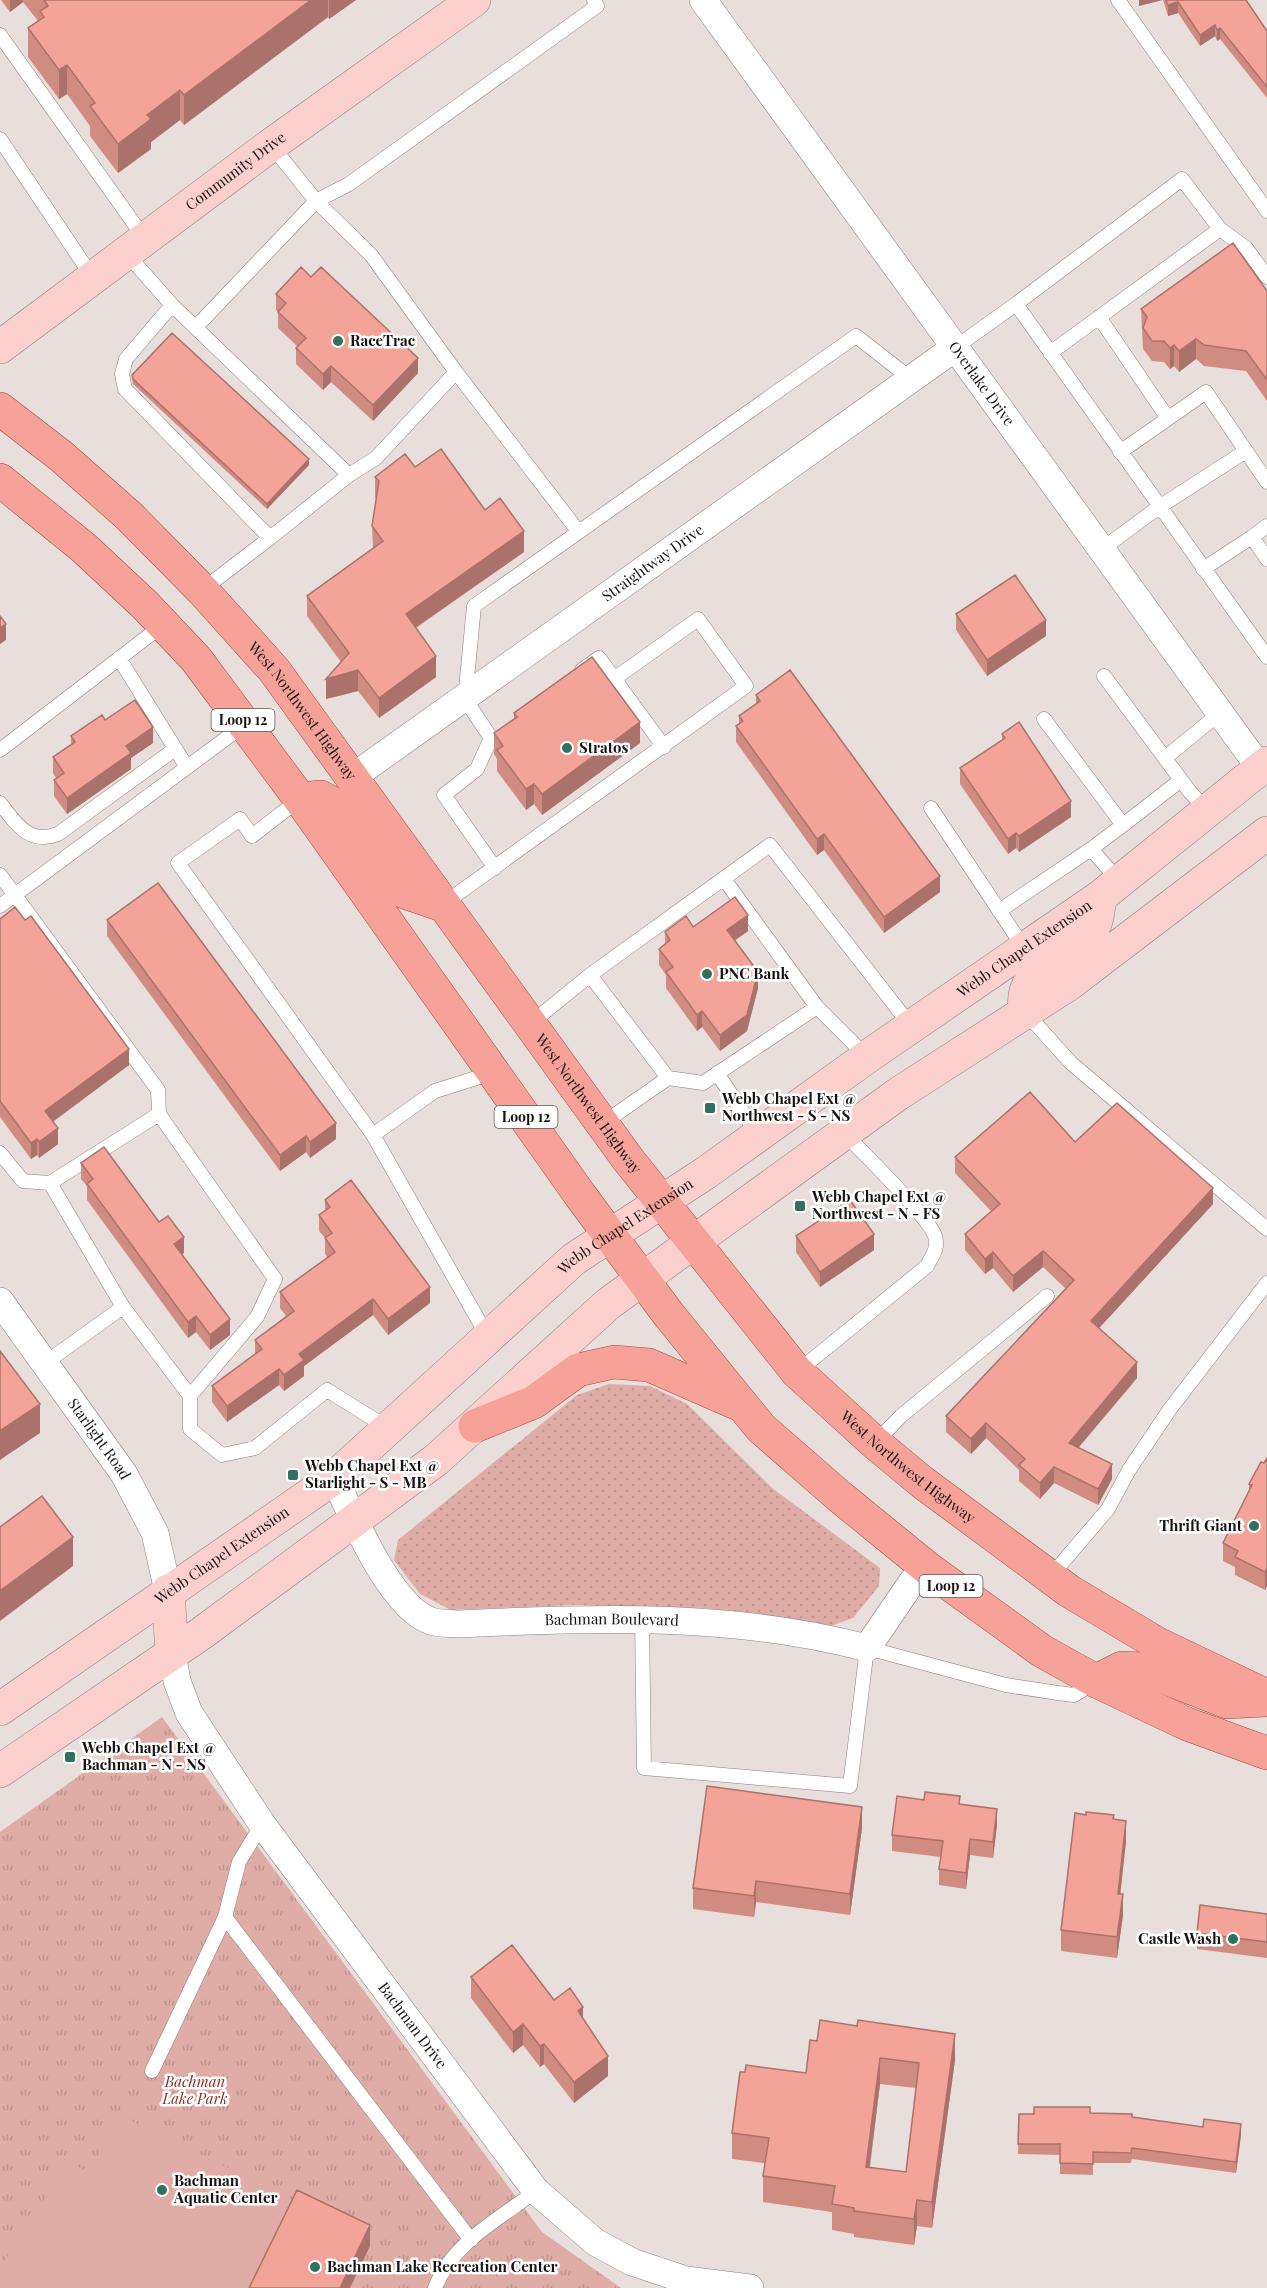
<svg xmlns="http://www.w3.org/2000/svg" width="1267" height="2288" font-family="'Playfair Display',serif">
	<style>
		.grass { fill: url(#grass-dots) }
		.park { fill: url(#park-tufts) }
		.pitch { fill: #dfada5 }
		.lines { fill: none; stroke-linecap: round; stroke-linejoin: round }
		.lane-casing { stroke: #887f7d; stroke-width: 15 }
		.street-casing { stroke: #887f7d; stroke-width: 28 }
		.secondary-casing { stroke: #887f7d; stroke-width: 34 }
		.primary-casing { stroke: #a5483d; stroke-width: 34 }
		.lane { stroke: #fff; stroke-width: 14 }
		.street { stroke: #fff; stroke-width: 27 }
		.secondary { stroke: #fbd0cc; stroke-width: 33 }
		.primary { stroke: #f7a298; stroke-width: 33 }
		.wall { fill: #d18c82; fill-rule: evenodd }
		.shaded-wall { fill: #aa726a }
		.building { fill: #f3a397; stroke: #aa726a; stroke-width: 1.5; fill-rule: evenodd }
		.poi-dot { fill: #2f7060; stroke: #fff; stroke-width: 2 }
		.labels { text-anchor: middle; stroke-width: 5; stroke-linejoin: round; paint-order: stroke }
		.shield { fill: #fff; stroke: #5c5a59; stroke-width: 1.5 }
		.shield-label { font-size: 14px; font-weight: bold; fill: #161312 }
		.street-label { font-size: 15px; fill: #161312; stroke: #fff }
		.poi-label { font-size: 15px; font-weight: bold; fill: #161312; stroke: #fff; text-anchor: start }
		.park-label { font-size: 15px; font-style: italic; fill: #8b2e25; stroke: #fff }
	</style>
	<defs>
		<pattern id="grass-dots" width="8" height="8" patternUnits="userSpaceOnUse" patternTransform="scale(1.5)"><rect width="8" height="8" fill="#dfada5"/><path d="M2 2h.1M6 6h.1" fill="none" stroke="#bf948d" stroke-width="1.8" stroke-linecap="round"/></pattern>
		<pattern id="park-tufts" width="24" height="20" patternUnits="userSpaceOnUse" patternTransform="scale(1.5)"><rect width="24" height="20" fill="#dfada5"/><path d="M3 7l-1-3M5 7V3M7 7l1-3M15 17l-1-3M17 17v-4M19 17l1-3" fill="none" stroke="#bf948d"/></pattern>
	</defs>
	<rect width="100%" height="100%" fill="#e8dedc"/>
	<!-- grass -->
	<path class="grass" d="M609,1384L650,1386L687,1404L772,1488L880,1568L879,1586L853,1618L831,1626L705,1608L573,1605L451,1610L420,1594L394,1560L398,1540L577,1395Z"/>
	<!-- park -->
	<path class="park" d="M162,1717L542,2232L621,2288H0V1832Z"/>
	<!-- pitch -->
	<path class="pitch" d="M117,2114L296,2201L253,2288H0V2271L18,2234L28,2239L64,2160L91,2173Z"/>
	<g class="lines">
		<defs>
			<path id="lane" d="M1118,0L1267,211
				M0,35L145,239
				M0,139L93,278
				M126,253L172,305L349,475
				M1016,304L1182,179L1220,229L1246,248L1267,277
				M172,305L126,359L122,374L125,389L270,538L349,475L376,458L456,372L371,255L316,201L271,145
				M1099,317L1167,417
				M196,327L316,201L349,184L597,6L594,0
				M956,347L1016,304L1267,657
				M1050,353L1220,229
				M456,372L578,531
				M1120,452L1206,392L1267,482
				M1267,526L1252,537L1267,559
				M1102,549L1159,507L1246,451
				M1203,569L1252,537
				M202,590L270,538
				M119,658L186,766
				M582,670L599,658L664,747
				M1104,676L1190,792L1208,811
				M1044,719L1123,825L1091,849L1119,881
				M0,750L164,624
				M1165,758L1220,713
				M300,799L252,836L240,819L178,863L373,1135L488,1337
				M0,803C16,824 29,845 58,834L175,749
				M931,808L1024,948
				M1123,825L1181,780
				M495,868L444,795L477,769L491,738L465,699L474,606L856,336L911,379
				M0,875L158,1090L159,1114L50,1183L23,1181L0,1153
				M442,905L746,686L698,619L614,679
				M0,906L244,725
				M999,911L1091,849
				M590,975L668,1078
				M817,1007L867,1057
				M1026,1013L1071,1063L1267,1229
				M530,1024L590,975L770,845L911,1026
				M717,1073L758,1135
				M159,1114L275,1279L257,1317L190,1396
				M602,1124L668,1078L703,1083L817,1007L724,879
				M373,1135L435,1091L492,1073
				M123,1307L190,1396V1429L222,1455L255,1448L327,1390L388,1428
				M45,1363L123,1307L50,1183
				M797,1372L927,1266C932,1256 939,1248 935,1236C928,1216 862,1152 843,1132
				M875,1443L901,1416L1047,1296
				M1050,1577L1108,1509L1129,1470L1170,1409L1267,1283
				M642,1618L644,1768L850,1786L867,1648L1006,1685L1058,1693L1074,1695L1094,1683
				M262,1824L239,1862L225,1917L471,2240
				M152,2071L225,1917
				M435,2288C452,2243 499,2219 536,2191"/>
			<g id="street">
				<path id="s1" d="M703,0L1260,768"/>
				<path id="s2" d="M350,779L956,347"/>
				<path id="s3" d="M0,1301L124,1474L155,1533L168,1591"/>
				<path id="s4" d="M334,1478C353,1516 390,1607 431,1621C439,1624 451,1623 459,1624C596,1617 734,1613 867,1648L912,1582L926,1567"/>
				<path id="s5" d="M172,1653L177,1681L189,1713L262,1824L536,2191L595,2242L632,2262L686,2280L750,2288"/>
			</g>
			<g id="secondary">
				<path id="s6" d="M0,347L271,145L474,0"/>
				<path d="M1026,1013C1014,963 1079,961 1095,924C1098,916 1099,905 1100,897"/>
				<path d="M168,1591L172,1653"/>
				<path id="s7" d="M0,1709L334,1478L574,1259L707,1172L867,1057L1100,897L1267,763"/>
				<path d="M0,1771L202,1633L436,1460L608,1304L898,1094L1069,984L1267,833"/>
			</g>
			<g id="primary">
				<path id="s8" d="M0,409L61,456L129,516L202,590L274,670L627,1158L797,1372L875,1443L922,1482L1069,1591L1158,1644L1267,1696"/>
				<path d="M0,480L84,548L145,605L196,659L300,799L580,1195L669,1315L761,1428L839,1496L926,1567L1042,1651L1096,1681L1187,1724L1267,1753"/>
				<path d="M300,799L321,797L339,807L404,892L442,905"/>
				<path d="M475,1426L534,1402L578,1370L614,1362L649,1365L736,1403"/>
				<path d="M1096,1681L1122,1668L1143,1669L1227,1702L1267,1700"/>
			</g>
		</defs>
		<!-- lane casing -->
		<use href="#lane" class="lane-casing"/>
		<!-- street casing -->
		<use href="#street" class="street-casing"/>
		<!-- secondary casing -->
		<use href="#secondary" class="secondary-casing"/>
		<!-- primary casing -->
		<use href="#primary" class="primary-casing"/>
		<!-- lane -->
		<use href="#lane" class="lane"/>
		<!-- street -->
		<use href="#street" class="street"/>
		<!-- secondary -->
		<use href="#secondary" class="secondary"/>
		<!-- primary -->
		<use href="#primary" class="primary"/>
	</g>
	<!-- wall -->
	<path class="wall" d="M1,0H356L329,19L328,17L184,125L180,120L151,142V149L118,173L90,136V126L67,94L59,99L28,57V28L38,21L23,2L10,12Z
		M1163,0H1246L1267,31V98L1220,39L1217,41L1215,36L1200,46L1178,13L1168,16Z
		M1267,291V401L1246,371L1204,366L1196,359L1179,372L1174,366L1170,369L1164,362L1152,361L1143,349L1141,309Z
		M276,294L418,373L373,421L331,382L323,390L296,364V348L298,347L278,328V312L276,310Z
		M132,375L309,465L267,509L133,384Z
		M415,467L485,510L524,552L416,628L436,677L379,718L358,691L326,699L341,662L307,616V596L373,548L372,526L376,499L375,497V477Z
		M956,614L1046,636L987,676L956,630Z
		M756,695L940,892L884,933L824,850L817,855L736,742V726L739,724V716L756,704Z
		M514,713L640,743L542,815L534,804L526,810L497,771V759L494,754V733L514,719Z
		M105,720L153,743L131,758V769L67,814L54,796V780L56,778L53,773V757L71,744V736Z
		M1002,734L1071,817L1019,852L1016,848L1008,854L960,784V768L1002,740Z
		M0,919L129,1065L53,1122L58,1144L39,1158L37,1155L31,1159L0,1117Z
		M107,920L336,1139L310,1158L306,1152L280,1171L107,936Z
		M693,927L748,931L735,940L758,988L747,1031L720,1051L702,1027L697,1031L666,988V975L659,965V949L665,944V932Z
		M1075,1142L1213,1204L1099,1328L1137,1378L1078,1447L1112,1479L1098,1505L1054,1483L1040,1499L1019,1481V1470L986,1438L971,1454L946,1432V1416L1066,1289L1043,1267L1013,1292L993,1268L985,1274L965,1250V1234L991,1211L955,1173V1157Z
		M81,1163L159,1222L184,1253L182,1254L230,1335L210,1350L196,1332L188,1338L87,1200V1186L81,1179Z
		M325,1200L430,1303L388,1335L373,1315L304,1366V1376L284,1391L279,1385L227,1422L212,1402V1386L255,1354V1340L286,1316L280,1308V1292L328,1258L325,1254V1238L319,1231V1215L325,1211Z
		M796,1236L874,1250L820,1287L796,1252Z
		M1267,1458V1586L1265,1590L1235,1575V1567L1223,1561V1543L1249,1491V1484Z
		M960,1804L997,1825L993,1858L970,1855L966,1889L939,1885V1869L941,1857L892,1851V1835Z
		M1114,1819L1126,1841L1120,1894L1123,1915L1117,1958L1061,1951V1930Z
		M862,1828L850,1915L756,1902L754,1917L693,1909V1888Z
		M1267,1914V1958L1197,1949V1933Z
		M471,1977L554,2000L583,2019L608,2076L574,2103L544,2064L540,2067L523,2045L513,2053L471,1998Z
		M810,2040L955,2060L932,2228L917,2226L914,2245L854,2237V2234L832,2230V2212L763,2202V2176L765,2163L732,2159V2133L745,2072L806,2073ZM880,2084L916,2088L906,2172L870,2167Z
		M1090,2113L1132,2117L1241,2135L1236,2173L1132,2159L1131,2163H1093V2175L1060,2174V2155L1018,2154L1019,2114Z"/>
	<!-- shaded-wall -->
	<path class="shaded-wall" d="M10,0H23V2L10,12Z
		M311,0H328V17L184,125V95Z
		M329,0H356L329,19Z
		M1139,0H1163L1139,6Z
		M1178,2V13L1168,16V5Z
		M1215,25V36L1200,46V35Z
		M1220,28V39L1217,41V30Z
		M67,65V94L59,99V70Z
		M180,90V120L151,142V149L118,173V144L147,115Z
		M1196,339V359L1179,372V351Z
		M1174,345V366L1170,369V348Z
		M418,358V373L373,421V405Z
		M331,366V382L323,390V374Z
		M309,459V465L267,509V504Z
		M524,531V552L406,634V614Z
		M1046,620V636L987,676V660Z
		M6,624V640L0,644V628Z
		M436,656V677L379,718V698Z
		M358,670V691L326,699V679Z
		M640,722V743L542,815V794Z
		M153,727V743L131,758V769L67,814V798L126,746Z
		M534,784V804L526,810V789Z
		M1071,801V817L1019,852V836Z
		M1016,833V848L1008,854V839Z
		M824,834V850L817,855V839Z
		M940,876V892L884,933V917Z
		M748,915V931L727,946V930Z
		M758,972V988L747,1031L720,1051V1035Z
		M702,1011V1027L697,1031V1015Z
		M129,1049V1065L45,1127V1111Z
		M336,1123V1139L310,1158V1142Z
		M58,1128V1144L39,1158V1142Z
		M306,1136V1152L280,1171V1155Z
		M37,1139V1155L31,1159V1143Z
		M1213,1188V1204L1091,1337V1321Z
		M874,1234V1250L820,1287V1272Z
		M184,1237V1253L174,1259V1244Z
		M1043,1251V1267L1013,1292V1276Z
		M993,1252V1268L985,1274V1259Z
		M430,1287V1303L388,1335V1319Z
		M373,1299V1315L304,1366V1376L284,1391V1375L299,1354Z
		M196,1316V1332L188,1338V1322Z
		M230,1319V1335L210,1350V1335Z
		M1137,1362V1378L1069,1459V1443Z
		M279,1369V1385L227,1422V1406Z
		M40,1404V1433L0,1460V1431Z
		M986,1423V1438L971,1454V1439Z
		M1112,1464V1479L1098,1505V1489Z
		M1054,1467V1483L1040,1499V1483Z
		M73,1537V1566L0,1621V1591Z
		M1267,1568V1586L1265,1590V1572Z
		M862,1807V1828L850,1915V1894Z
		M997,1809V1825L993,1858V1842Z
		M1126,1821V1841L1118,1915V1894Z
		M970,1839V1855L966,1889V1873Z
		M756,1881V1902L754,1917V1896Z
		M1123,1894V1915L1117,1958V1937Z
		M583,2007V2027L578,2011Z
		M523,2024V2045L513,2053V2032Z
		M955,2034V2060L932,2228V2202Z
		M544,2044V2064L540,2067V2046Z
		M608,2056V2076L574,2103V2082Z
		M880,2058V2084L866,2193V2167Z
		M1241,2124V2135L1236,2173V2162Z
		M917,2200V2226L914,2245V2219Z
		M370,2225V2246L350,2288H340Z"/>
	<!-- building -->
	<path class="building" d="M44,0H311L184,95L180,90L147,115L151,119L118,144L90,106L95,103L67,65L59,70L28,28L44,17L40,11L48,6Z
		M1166,0H1246L1267,31V87L1220,28L1217,30L1215,25L1200,35L1178,2L1168,5Z
		M1233,243L1267,291V380L1246,351L1204,345L1196,339L1179,351L1174,345L1170,348L1164,341H1152L1143,328L1147,317L1141,309Z
		M301,267L311,277L321,267L418,358L373,405L331,366L323,374L296,348L306,338L278,312L286,303L276,294Z
		M172,333L309,459L267,504L133,379L132,375Z
		M441,449L485,510L500,498L524,531L406,614L436,656L379,698L358,670L326,679L349,653L307,596L383,541L372,526L379,481L375,477L405,454L415,467Z
		M1015,575L1046,620L987,660L956,614Z
		M0,616L6,624L0,628Z
		M592,657L640,722L542,794L534,784L526,789L497,750L503,746L494,733L517,717L514,713Z
		M790,670L940,876L884,917L824,834L817,839L736,726L743,721L739,716L760,701L756,695Z
		M135,700L153,727L126,746L131,753L67,798L54,780L64,773L53,757L75,742L71,736L102,715L105,720Z
		M1019,722L1071,801L1019,836L1016,833L1008,839L960,768L1005,738L1002,734Z
		M158,883L336,1123L310,1142L306,1136L280,1155L107,920Z
		M735,897L748,915L727,930L758,972L747,1015L720,1035L702,1011L697,1015L666,972L673,967L659,949L670,940L665,932L686,916L693,927Z
		M15,907L25,920L31,916L129,1049L45,1111L58,1128L39,1142L37,1139L31,1143L0,1101V919Z
		M1030,1092L1075,1142L1117,1103L1213,1188L1091,1321L1137,1362L1069,1443L1112,1464L1098,1489L1054,1467L1040,1483L1019,1465L1025,1459L986,1423L971,1439L946,1416L1074,1280L1043,1251L1013,1276L993,1252L985,1259L965,1234L1000,1204L955,1157Z
		M104,1147L159,1222L168,1216L184,1237L174,1244L230,1319L210,1335L196,1316L188,1322L87,1184L93,1179L81,1163Z
		M351,1180L430,1287L388,1319L373,1299L299,1354L304,1360L284,1375L279,1369L227,1406L212,1386L262,1349L255,1340L294,1311L280,1292L335,1252L325,1238L332,1233L319,1215L330,1207L325,1200Z
		M850,1200L874,1234L820,1272L796,1236Z
		M0,1351L40,1404L0,1431Z
		M1267,1458V1568L1265,1572L1235,1557L1238,1551L1223,1543L1252,1485L1249,1484L1261,1462L1264,1463Z
		M42,1496L73,1537L0,1591V1527Z
		M707,1786L862,1807L850,1894L756,1881L754,1896L693,1888Z
		M925,1792L960,1796L959,1804L997,1809L993,1842L970,1839L966,1873L939,1869L943,1841L892,1835L897,1796L924,1800Z
		M1086,1812L1114,1815L1113,1819L1126,1821L1118,1894H1123L1117,1937L1061,1930L1075,1813L1086,1815Z
		M1200,1905L1267,1914V1942L1197,1933Z
		M512,1945L554,2000L570,1988L583,2007L578,2011L608,2056L574,2082L544,2044L540,2046L523,2024L513,2032L471,1977Z
		M820,2020L857,2026L858,2020L955,2034L932,2202L917,2200L914,2219L854,2211V2208L832,2204L835,2186L763,2176L769,2138L732,2133L740,2072H745L746,2065L806,2073L810,2040L817,2041ZM880,2058L919,2063L906,2172L866,2167Z
		M1034,2107H1090V2113L1132,2114V2117L1203,2127L1204,2119L1241,2124L1236,2162L1132,2148L1131,2153L1093,2152V2164L1060,2163V2144H1018L1019,2114H1034Z
		M297,2190L370,2225L340,2288H249Z"/>
	<!-- markers -->
	<g class="poi-dot">
		<circle cx="338" cy="341" r="6"/>
		<circle cx="567" cy="748" r="6"/>
		<circle cx="707" cy="974" r="6"/>
		<rect x="704" y="1102" width="12" height="12" rx="3"/>
		<rect x="794" y="1200" width="12" height="12" rx="3"/>
		<rect x="287" y="1469" width="12" height="12" rx="3"/>
		<circle cx="1254" cy="1526" r="6"/>
		<rect x="64" y="1751" width="12" height="12" rx="3"/>
		<circle cx="1233" cy="1939" r="6"/>
		<circle cx="162" cy="2190" r="6"/>
		<circle cx="315" cy="2267" r="6"/>
	</g>
	<g class="labels">
		<!-- shield labels -->
		<g class="shield">
			<rect x="211.5" y="709" width="63" height="22" rx="4.5"/>
			<rect x="494.5" y="1106" width="63" height="22" rx="4.5"/>
			<rect x="919.5" y="1575" width="63" height="22" rx="4.5"/>
		</g>
		<g class="shield-label">
			<text x="243" y="725">Loop 12</text>
			<text x="526" y="1122">Loop 12</text>
			<text x="951" y="1591">Loop 12</text>
		</g>
		<!-- street labels -->
		<g class="street-label">
			<text dy="5" stroke="none"><textPath href="#s6" startOffset="294">Community Drive</textPath></text>
			<text dy="5" stroke="none"><textPath href="#s1" startOffset="474">Overlake Drive</textPath></text>
			<text dy="5" stroke="none"><textPath href="#s2" startOffset="372">Straightway Drive</textPath></text>
			<text dy="5" stroke="none"><textPath href="#s8" startOffset="429">West Northwest Highway</textPath></text>
			<text dy="5" stroke="none"><textPath href="#s7" startOffset="1278">Webb Chapel Extension</textPath></text>
			<text dy="5" stroke="none"><textPath href="#s8" startOffset="915">West Northwest Highway</textPath></text>
			<text dy="5" stroke="none"><textPath href="#s7" startOffset="792">Webb Chapel Extension</textPath></text>
			<text dy="5" stroke="none"><textPath href="#s3" startOffset="170">Starlight Road</textPath></text>
			<text dy="5" stroke="none"><textPath href="#s8" startOffset="1401">West Northwest Highway</textPath></text>
			<text dy="5" stroke="none"><textPath href="#s7" startOffset="270">Webb Chapel Extension</textPath></text>
			<text dy="5" stroke="none"><textPath href="#s4" startOffset="357">Bachman Boulevard</textPath></text>
			<text dy="5" stroke="none"><textPath href="#s5" startOffset="447">Bachman Drive</textPath></text>
		</g>
		<!-- poi labels -->
		<g class="poi-label">
			<text x="350" y="346">RaceTrac</text>
			<text x="579" y="753">Stratos</text>
			<text x="719" y="979">PNC Bank</text>
			<text x="722" y="1104">Webb Chapel Ext @<tspan x="722" dy="17">Northwest - S - NS</tspan></text>
			<text x="812" y="1202">Webb Chapel Ext @<tspan x="812" dy="17">Northwest - N - FS</tspan></text>
			<text x="305" y="1471">Webb Chapel Ext @<tspan x="305" dy="17">Starlight - S - MB</tspan></text>
			<text x="1242" y="1531" text-anchor="end">Thrift Giant</text>
			<text x="82" y="1753">Webb Chapel Ext @<tspan x="82" dy="17">Bachman - N - NS</tspan></text>
			<text x="1221" y="1944" text-anchor="end">Castle Wash</text>
			<text x="174" y="2186">Bachman<tspan x="174" dy="17">Aquatic Center</tspan></text>
			<text x="327" y="2272">Bachman Lake Recreation Center</text>
		</g>
		<!-- park labels -->
		<g class="park-label">
			<text x="195" y="2087">Bachman<tspan x="195" dy="17">Lake Park</tspan></text>
		</g>
	</g>
</svg>
